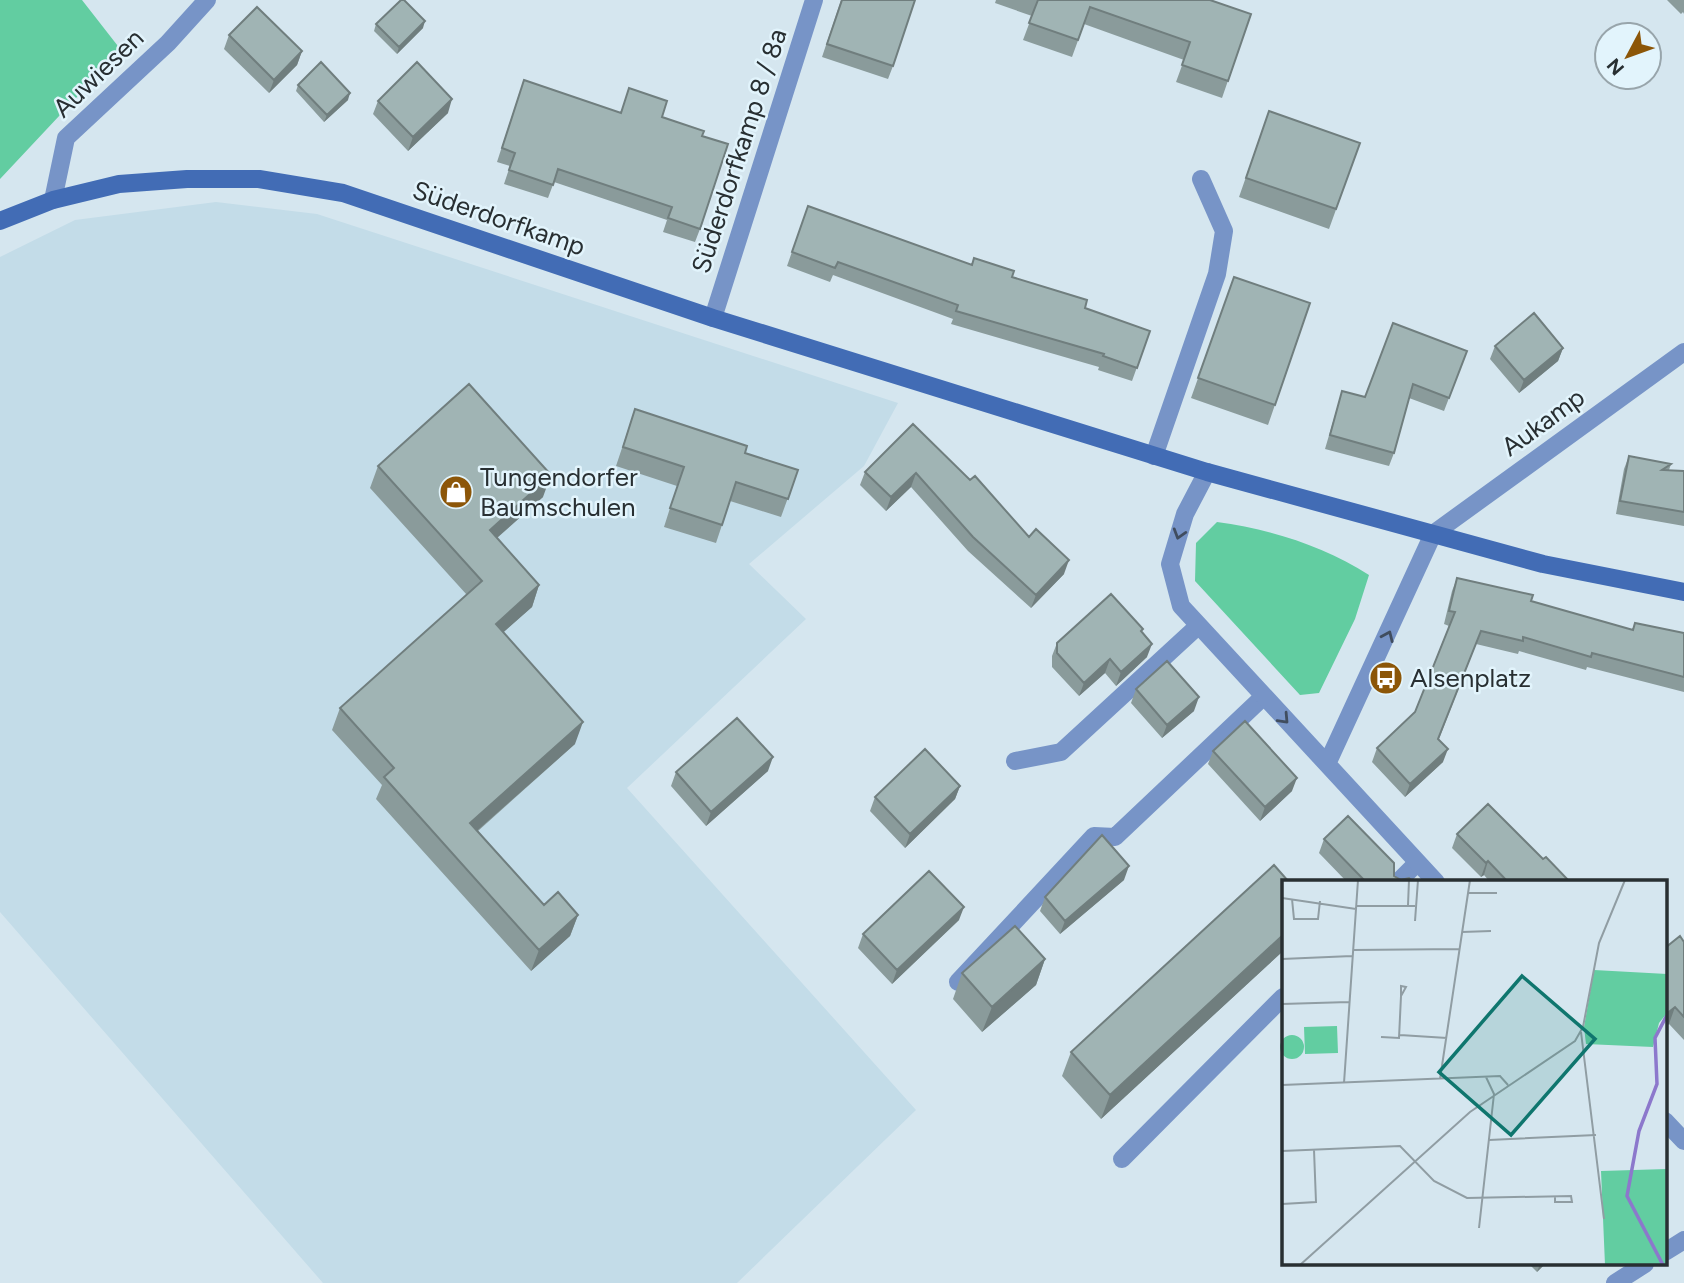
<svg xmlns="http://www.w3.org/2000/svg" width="1684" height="1283" font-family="Figtree,sans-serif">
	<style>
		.built { fill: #c3dce8 }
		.green { fill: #62cda1 }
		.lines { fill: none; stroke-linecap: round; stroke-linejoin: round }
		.service { stroke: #7794c7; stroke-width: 18 }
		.minor { stroke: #7794c7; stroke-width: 18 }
		.secondary { stroke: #426cb5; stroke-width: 18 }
		.wall { fill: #8a9b9b }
		.shaded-wall { fill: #707e7e }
		.building { fill: #a0b4b4; stroke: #707e7e; stroke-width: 2 }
		.oneway { stroke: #404d5f }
		.labels { text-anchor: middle; stroke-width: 5; stroke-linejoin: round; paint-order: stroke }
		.street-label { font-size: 26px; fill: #282f32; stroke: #e2f4fc }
		.poi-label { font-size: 26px; fill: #282f32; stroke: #e2f4fc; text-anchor: start }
		.inset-river { fill: none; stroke: #8c78cc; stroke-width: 3.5 }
		.inset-road { fill: none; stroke: #909da3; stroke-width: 2 }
		.view { fill: #0f766e; fill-opacity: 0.15; stroke: #0f766e; stroke-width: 3.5 }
		.inset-edge { fill: none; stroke: #282f32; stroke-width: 3.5 }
	</style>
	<rect width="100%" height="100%" fill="#d5e6ef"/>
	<!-- built -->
	<path class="built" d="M216,202L317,214L898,403L864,466L749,564L806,619L627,788L916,1110L737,1283H323L0,912V257L75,220Z"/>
	<!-- green -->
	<path class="green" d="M0,0H82L121,50L0,179Z
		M1217,522C1270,529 1324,546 1369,575L1355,619L1319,693L1300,695L1195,581L1196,543Z"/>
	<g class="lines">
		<!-- service -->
		<path class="service" d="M713,318L814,0
			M1154,456L1217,274L1224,231L1201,179
			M1015,761L1061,752L1198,626
			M1398,882L1417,863
			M958,982L1094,836L1115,837L1263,697
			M1122,1159L1283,997"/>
		<!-- minor -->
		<path class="minor" d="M53,200L66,138L168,43L207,0
			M1207,472L1185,514L1170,564L1181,606L1436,882
			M1327,764L1433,534L1684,352
			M1665,1121L1684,1141
			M1665,1252L1684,1240
			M1615,1283L1645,1264"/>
		<!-- secondary -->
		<path class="secondary" d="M0,221L53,200L119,184L187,179H259L343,193L713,318L1207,472L1543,564L1684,592"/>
	</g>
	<!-- wall -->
	<path class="wall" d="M841,0L893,66L888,79L822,57Z
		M996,0H1210L1251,14L1222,98L1176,82L1184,60L1084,24L1072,57L1023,40L1032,16L995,3Z
		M1667,0H1684V14L1683,12L1681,14Z
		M376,24L423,28L397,54L374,31Z
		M229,35L302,51L297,65L269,93L224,49Z
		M298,85L348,100L324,122L296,91Z
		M519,94L620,113L662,117L702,136L700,229L695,242L663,232L667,220L554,182L548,198L504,184L510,166L497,162Z
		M378,101L448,113L408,151L373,114Z
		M1269,111L1360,143L1329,229L1239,197Z
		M808,206L972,265L1012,277L1085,308L1150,331L1132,381L1098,370L1099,367L951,324L953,319L833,275L830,282L787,266Z
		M1234,277L1310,303L1268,425L1191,398Z
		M1495,346L1563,348L1558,361L1519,393L1490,359Z
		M1467,351L1444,411L1409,398L1394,453L1389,466L1325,449L1342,391L1365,397Z
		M635,409L745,453L798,470L781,517L730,501L716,543L664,527L677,486L616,466Z
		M913,424L1029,537L1064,574L1031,608L968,551L911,487L886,511L860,485L865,472Z
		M1629,456L1671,464L1669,470L1684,471V526L1616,514L1624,469Z
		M378,466L543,497L497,538L539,585L532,607L503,632L575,744L478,831L544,905L578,915L570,936L531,971L376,799L382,785L332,730L340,708L467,595L370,488Z
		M1457,578L1531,601L1632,630L1635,623L1684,633V692L1587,667L1586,670L1519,651L1518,654L1476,644L1439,739L1443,762L1405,797L1372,762L1377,748L1415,712L1449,626L1444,624L1452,591Z
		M1142,632L1147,657L1116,686L1105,673L1079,696L1052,667V656L1057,643Z
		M1136,689L1194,711L1162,738L1131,703Z
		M1213,751L1292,791L1260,821L1208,764Z
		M768,771L706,826L671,786L676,772Z
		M960,786L955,799L905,848L870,811L875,797Z
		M1457,834L1543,859L1570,882H1490L1484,875L1481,877L1452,848Z
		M1324,839L1401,880L1413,882H1347L1319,853Z
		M1124,880L1060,934L1040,911L1045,897Z
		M1283,882V954L1282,952L1101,1119L1062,1076L1071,1052Z
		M959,920L892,984L858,948L863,934Z
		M1684,942V1040L1669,1024L1665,1027V948Z
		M1045,959L1036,985L982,1032L953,999L962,973Z
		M1529,1264H1545L1537,1272Z"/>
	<!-- shaded-wall -->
	<path class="shaded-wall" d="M425,21L423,28L397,54L399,47Z
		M302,51L297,65L269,93L274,80Z
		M350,93L348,100L324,122L327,115Z
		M452,99L448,113L408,151L413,137Z
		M1563,348L1558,361L1519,393L1524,380Z
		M916,473L911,487L886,511L891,497Z
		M551,475L543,497L482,551L490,530Z
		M1069,560L1064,574L1031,608L1036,595Z
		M539,585L532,607L488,646L496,624Z
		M1152,644L1147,657L1116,686L1121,672Z
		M1110,659L1105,673L1079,696L1084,683Z
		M1199,697L1194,711L1162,738L1167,725Z
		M583,722L575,744L462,844L470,823Z
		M1448,749L1443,762L1405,797L1410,784Z
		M773,757L768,771L706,826L711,812Z
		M1297,778L1292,791L1260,821L1265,807Z
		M960,786L955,799L905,848L910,834Z
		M1488,861L1484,875L1481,877L1486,863Z
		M1129,866L1124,880L1060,934L1065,921Z
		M964,907L959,920L892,984L897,970Z
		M578,915L570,936L531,971L539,950Z
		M1283,935V948L1282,952L1101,1119L1110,1095Z
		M1045,959L1036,985L982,1032L992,1007Z
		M1675,1007L1669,1024L1665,1027V1015Z
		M1540,1264H1545L1537,1272Z"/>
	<!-- building -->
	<path class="building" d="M401,0H404L425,21L399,47L376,24Z
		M842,0H915L893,66L827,44Z
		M1038,0H1210L1251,14L1228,81L1182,65L1190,42L1090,7L1078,40L1029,23Z
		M257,7L302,51L274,80L229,35Z
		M321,62L350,93L327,115L298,85Z
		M417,62L452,99L413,137L378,101Z
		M524,80L621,113L629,88L667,101L662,117L704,131L702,136L728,144L700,229L668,218L672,207L558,169L553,185L509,170L515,153L502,148Z
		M1269,111L1360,143L1336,209L1246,178Z
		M808,206L972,265L974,258L1014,271L1012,277L1087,300L1085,308L1150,331L1137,368L1103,356L1104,354L956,311L958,305L838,262L835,268L792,252Z
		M1234,277L1310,303L1275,405L1198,378Z
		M1534,313L1563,348L1524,380L1495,346Z
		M1393,323L1467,351L1449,398L1413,384L1394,453L1330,435L1342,391L1365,397Z
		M469,384L551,475L490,530L539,585L496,624L583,722L470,823L544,905L558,892L578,915L539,950L384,777L394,768L340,708L482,581L378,466Z
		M635,409L747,446L745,453L798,470L788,499L736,482L722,525L670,508L684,467L623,447Z
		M913,424L970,480L975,476L1029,537L1036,529L1069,560L1036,595L973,537L916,473L891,497L865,472Z
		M1629,456L1671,464L1662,470L1684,471V512L1620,501Z
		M1457,578L1533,595L1531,601L1633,630L1635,623L1684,633V677L1592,653L1591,657L1523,637V641L1481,631L1438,739L1448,749L1410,784L1377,748L1415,712L1455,612L1449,611Z
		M1111,594L1143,629L1141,631L1152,644L1121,672L1110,659L1084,683L1057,653V643Z
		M1167,661L1199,697L1167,725L1136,689Z
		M737,718L773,757L711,812L676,772Z
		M1245,721L1297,778L1265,807L1213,751Z
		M925,749L960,786L910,834L875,797Z
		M1488,804L1543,859L1546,857L1570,882H1508L1488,861L1486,863L1457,834Z
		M1348,816L1394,863V876L1401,880L1409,878L1413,882H1366L1324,839Z
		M1102,835L1129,866L1065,921L1045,897Z
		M1274,865L1289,882H1283V935L1110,1095L1071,1052Z
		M929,871L964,907L897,970L863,934Z
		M1015,926L1045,959L992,1007L962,973Z
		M1680,936L1684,942V1017L1675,1007L1665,1015V948Z"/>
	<!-- one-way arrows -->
	<defs><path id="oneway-chevron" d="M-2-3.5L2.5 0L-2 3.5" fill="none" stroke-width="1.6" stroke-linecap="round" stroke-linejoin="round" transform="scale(1.75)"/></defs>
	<g class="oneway">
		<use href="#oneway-chevron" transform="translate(1179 534) rotate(107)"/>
		<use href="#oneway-chevron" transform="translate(1388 636) rotate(-66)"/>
		<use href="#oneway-chevron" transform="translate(1284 719) rotate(47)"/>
	</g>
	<!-- icons -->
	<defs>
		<symbol id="shop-disc" viewBox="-11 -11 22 22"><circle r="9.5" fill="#8c5608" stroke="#e2f4fc"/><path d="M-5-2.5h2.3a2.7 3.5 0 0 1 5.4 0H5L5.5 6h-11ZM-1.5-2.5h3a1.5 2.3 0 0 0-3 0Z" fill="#fff"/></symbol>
		<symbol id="bus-disc" viewBox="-11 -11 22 22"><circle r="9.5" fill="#8c5608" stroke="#e2f4fc"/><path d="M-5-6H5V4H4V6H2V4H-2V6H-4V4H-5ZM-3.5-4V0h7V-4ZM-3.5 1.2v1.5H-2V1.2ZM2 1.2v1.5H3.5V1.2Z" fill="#fff"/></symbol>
	</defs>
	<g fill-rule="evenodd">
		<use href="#shop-disc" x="437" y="473" width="38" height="38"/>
		<use href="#bus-disc" x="1367" y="659" width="38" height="38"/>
	</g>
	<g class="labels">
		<!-- street labels -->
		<g class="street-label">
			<text transform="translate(98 73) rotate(-44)" y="9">Auwiesen</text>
			<text transform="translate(739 151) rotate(-72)" y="9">Süderdorfkamp 8 / 8a</text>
			<text transform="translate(499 218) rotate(19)" y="9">Süderdorfkamp</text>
			<text transform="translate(1543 422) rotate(-36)" y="9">Aukamp</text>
		</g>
		<!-- poi labels -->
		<g class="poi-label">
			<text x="480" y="486">Tungendorfer<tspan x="480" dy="30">Baumschulen</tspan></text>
			<text x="1410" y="687">Alsenplatz</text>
		</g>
	</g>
	<!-- overview -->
	<g transform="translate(1282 880)">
		<rect width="385" height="385" fill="#d5e6ef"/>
		<path d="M312,90L385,94V133L377,143L371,167L304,164L302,147ZM55,146L56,173L23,174L22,147ZM-2 167a12 12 0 1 1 24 0a12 12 0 1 1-24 0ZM385,289V385H323L319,291Z" fill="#62cda1"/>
		<path class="inset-river" d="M381,385L345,316L357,251L375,204L373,158L385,135"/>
		<path class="inset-road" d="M187,13H215M0,18L74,29M10,19L12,39H36L38,21M126,25L127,0M74,26H133M133,41L136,0M180,52L209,51M71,70L178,69M0,79L70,76M0,124L67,122M299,152L322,339M118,155L165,158M99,157L117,158L119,116L124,107L119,106V116M158,199L188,0M62,203L76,0M0,205L218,196L226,205M207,260L314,255M0,271L118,266L152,301L185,318L289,316L290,322H273V317M0,324L34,322L32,270M197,348L212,214L204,197M18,385L188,232L293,161L301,147L317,63L343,0"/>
		<path class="view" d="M240,96L313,159L229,255L157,192Z"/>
		<rect width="385" height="385" class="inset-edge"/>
	</g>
	<!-- north arrow -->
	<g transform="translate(1628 56) rotate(229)"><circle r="33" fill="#e2f4fc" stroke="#98a5ab" stroke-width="2"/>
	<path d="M0-5L12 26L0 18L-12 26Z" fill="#8c5608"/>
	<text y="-10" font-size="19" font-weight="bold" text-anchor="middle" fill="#282f32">N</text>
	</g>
</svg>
